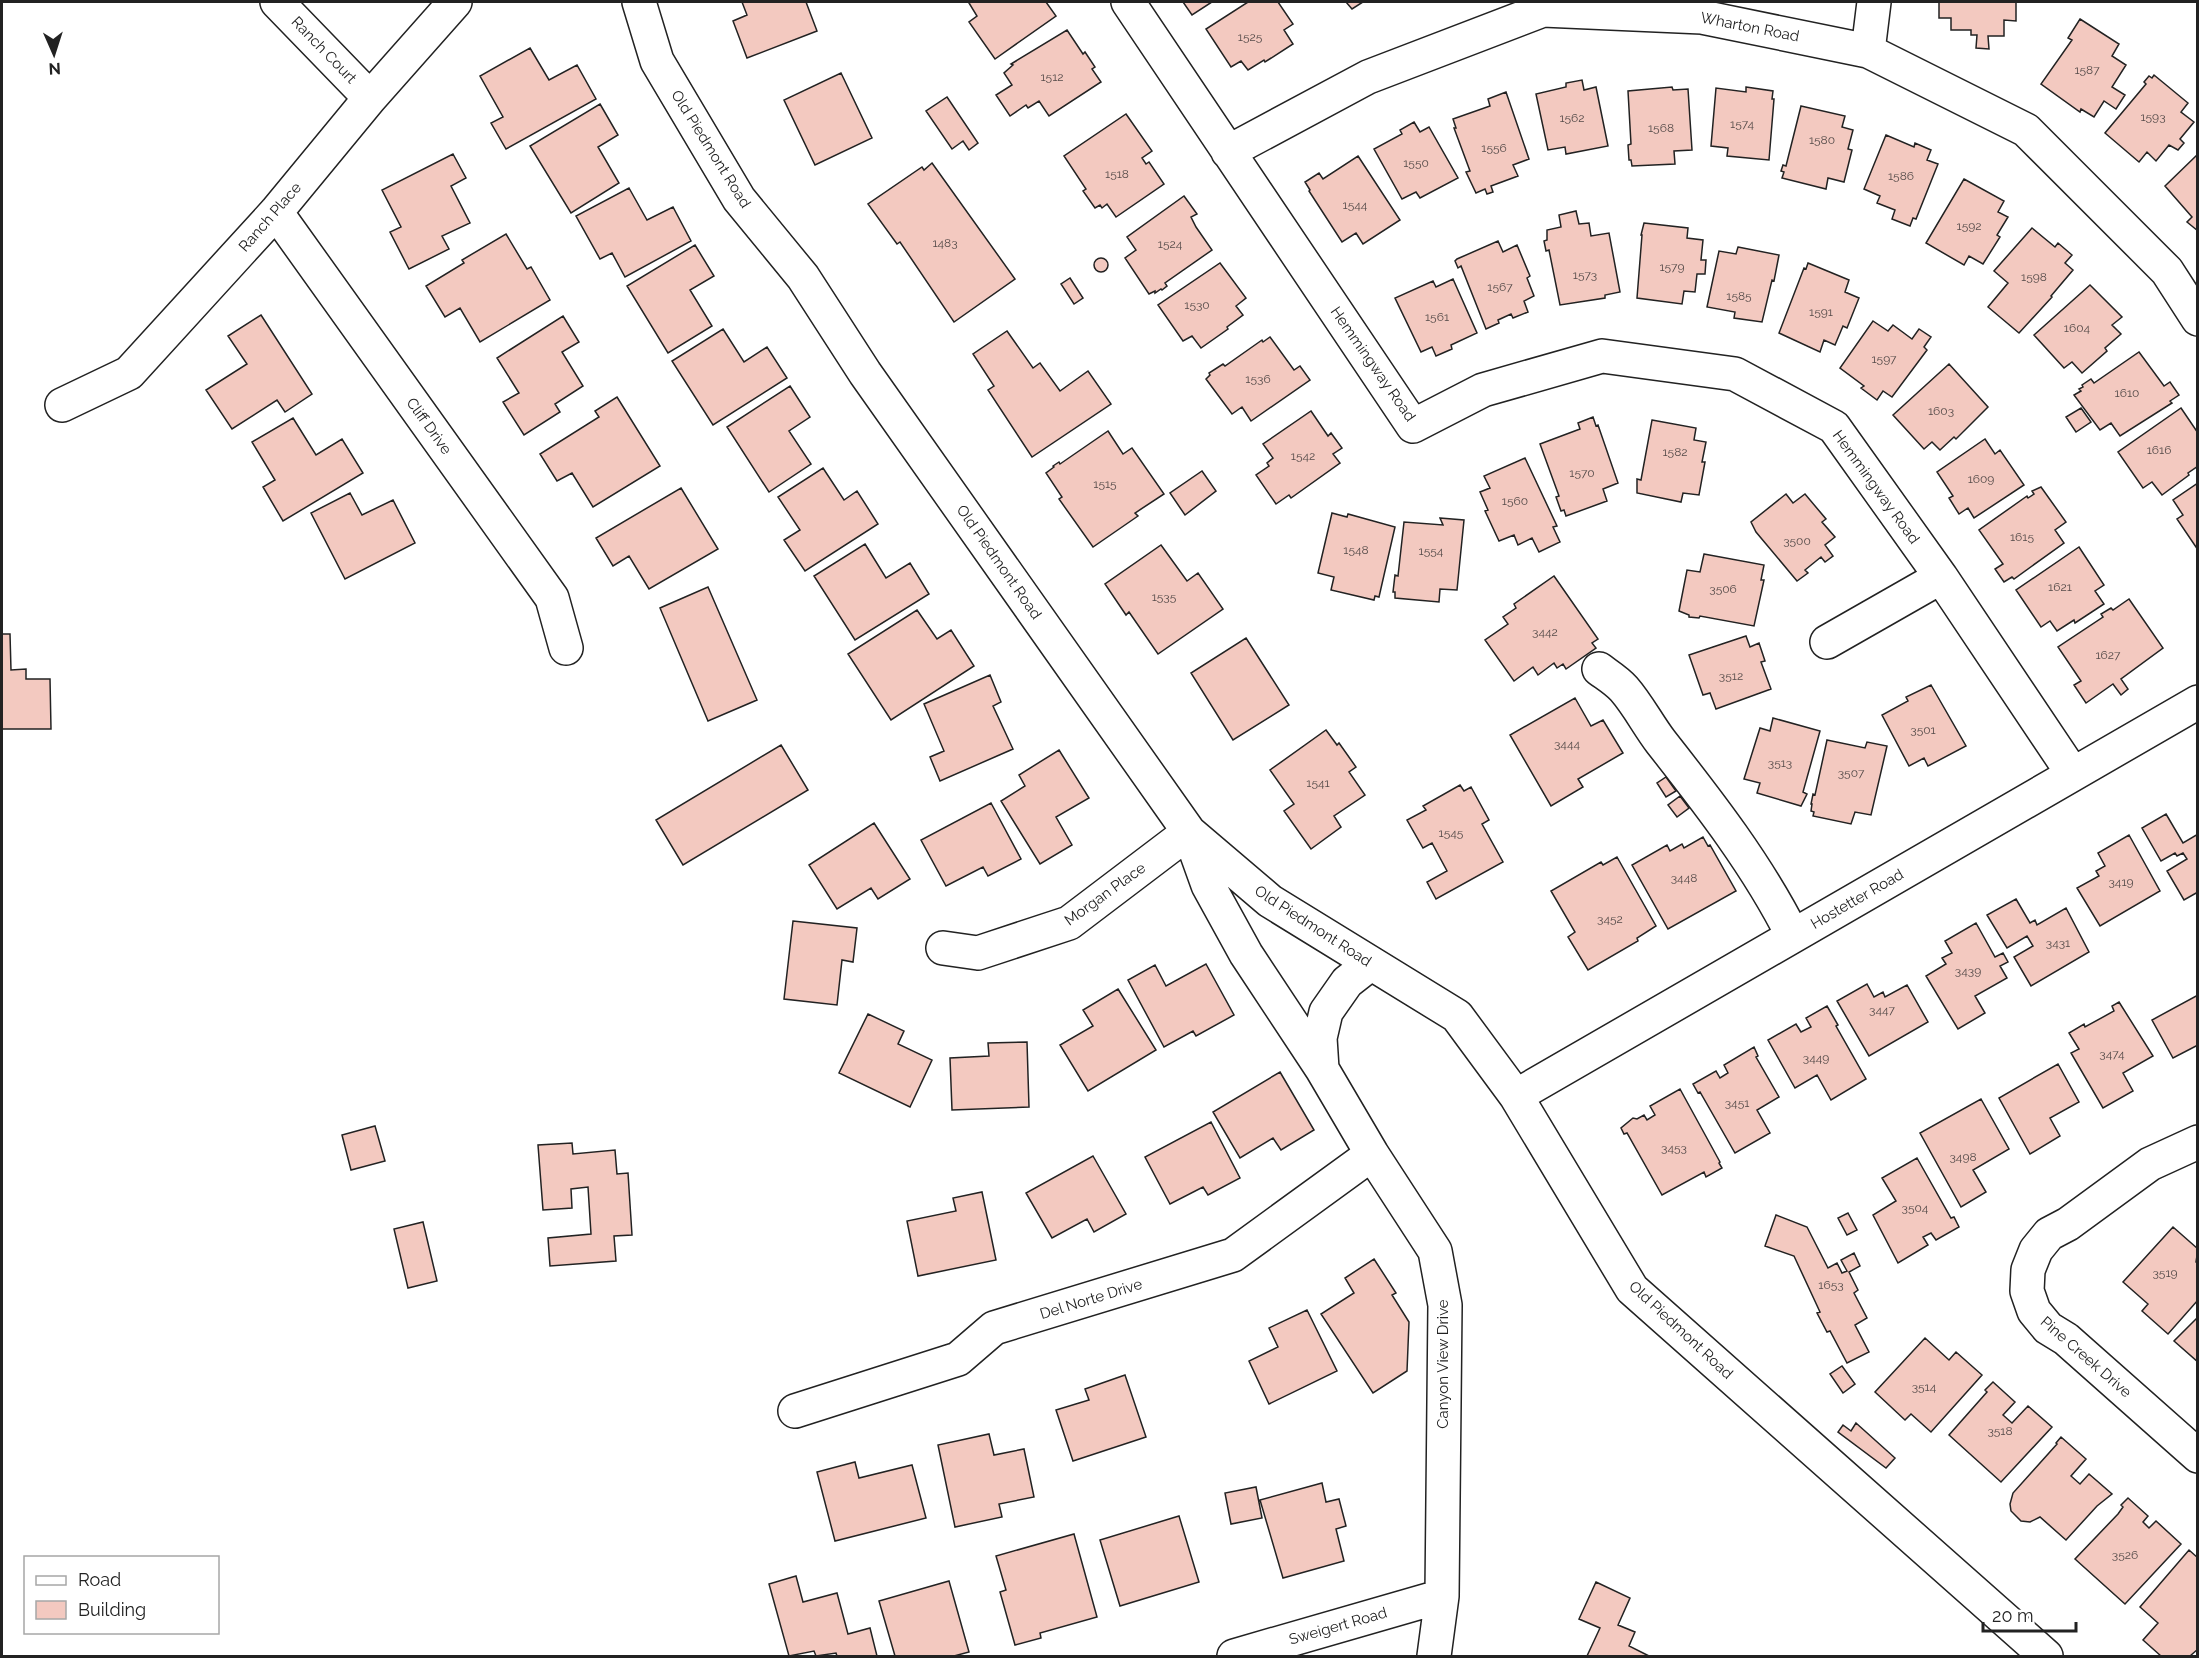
<svg xmlns="http://www.w3.org/2000/svg" width="2199" height="1658" font-family="Raleway,sans-serif">
	<style>
		.building { fill: #f3c9c0; stroke: #222; stroke-width: 1.5 }
		.lines { fill: none; stroke-linecap: round; stroke-linejoin: round }
		.minor-casing { stroke: #222; stroke-width: 36 }
		.minor { stroke: #fff; stroke-width: 33 }
		.labels { text-anchor: middle; stroke-width: 4.5; stroke-linejoin: round; paint-order: stroke }
		.number-label { font-size: 12px; fill: #564c4a }
		.street-label { font-size: 15px; fill: #222; stroke: #fff }
	</style>
	<rect width="100%" height="100%" fill="#fff"/>
	<!-- building -->
	<path class="building" d="M742,2H806L817,31L747,58L733,21L747,15Z
		M971,2H1046L1056,16L995,59L969,22L977,16L969,3Z
		M1183,2H1212L1192,15Z
		M1248,2H1278L1293,24L1284,30L1293,44L1265,62L1264,60L1248,70L1241,61L1231,67L1206,29Z
		M1346,2H1363L1352,9Z
		M1939,2H2016V21L2004,20V36H1988L1989,49L1976,48L1977,35H1971V30H1951V18H1939Z
		M2080,19L2119,44L2112,56L2126,65L2112,87L2125,95L2116,109L2104,101L2094,117L2081,109L2080,112L2041,84L2072,40L2068,38Z
		M1067,30L1083,54L1085,52L1095,67L1092,69L1101,82L1049,116L1039,101L1028,108L1026,105L1010,116L996,95L1012,85L1004,73L1013,65L1011,64Z
		M530,48L549,80L577,65L596,99L506,149L491,123L503,117L480,76Z
		M841,73L872,138L815,165L784,100Z
		M2154,75L2188,103L2181,112L2194,122L2180,139L2184,143L2178,150L2169,145L2156,161L2147,152L2139,162L2105,133L2146,84L2144,82L2149,76L2152,78Z
		M1582,80L1584,90L1596,87L1608,146L1566,154L1565,147L1548,150L1536,94L1566,87V83Z
		M1672,87L1673,90L1688,89L1692,150L1674,151L1675,164L1632,166L1631,160H1629L1628,145L1631,144L1628,91Z
		M1746,87L1773,91L1772,99H1774L1769,160L1727,156L1728,148L1711,146L1716,88L1746,92Z
		M1506,92L1529,159L1513,165L1518,176L1491,186L1493,192L1487,194L1485,189L1476,193L1466,172L1470,171L1454,128H1456L1453,119L1490,106L1488,99Z
		M947,97L978,143L969,150L963,141L952,149L926,111Z
		M600,104L618,135L598,147L619,183L571,213L530,146Z
		M1801,106L1845,116L1842,127L1853,130L1848,149L1852,150L1844,182L1828,178L1826,189L1782,178L1784,172L1781,171L1783,165L1786,166Z
		M1126,114L1152,151L1142,158L1146,164L1149,162L1164,184L1116,217L1107,204L1102,208L1100,205L1095,208L1083,191L1086,189L1064,156Z
		M1414,122L1420,132L1429,127L1458,178L1420,198L1416,192L1402,199L1374,149L1402,134L1400,130Z
		M1886,135L1914,147L1915,143L1931,150L1927,160L1938,164L1916,219L1913,218L1910,226L1892,219L1895,210L1877,203L1880,196L1864,189Z
		M453,154L466,178L451,186L470,223L442,236L449,249L409,269L390,232L401,227L382,190Z
		M2198,154V231L2187,222L2192,217L2165,186Z
		M1358,156L1400,220L1363,244L1356,233L1342,242L1309,191L1310,190L1305,182L1319,173L1323,179Z
		M932,163L1015,279L954,322L900,242L897,244L868,204L922,167L924,170Z
		M1964,179L2004,201L1998,212L2008,217L1997,235L2000,237L1983,264L1969,256L1964,265L1926,243Z
		M629,188L647,220L673,207L691,241L625,277L612,253L600,259L576,216Z
		M1184,196L1197,214L1191,217L1196,227L1212,250L1165,283L1167,286L1162,290L1161,289L1155,293V291L1149,294L1125,258L1136,250L1127,237Z
		M1576,211L1579,224L1589,223L1591,236L1609,233L1620,292L1605,295V298L1560,305L1549,250L1546,251L1544,241L1547,240V230L1561,227L1559,215Z
		M1644,223L1688,228L1687,238L1703,240L1701,260H1706L1705,274H1697L1695,292L1684,291L1682,304L1637,298L1642,235H1641Z
		M2032,228L2055,247L2058,243L2072,255L2065,263L2073,270L2051,296L2052,297L2019,333L1988,307L2008,283L1994,271Z
		M506,234L527,269L531,267L550,300L480,342L460,308L445,317L426,286L464,263L462,260Z
		M1498,241L1503,252L1517,245L1530,276L1527,278L1534,296L1524,301L1528,312L1513,318L1511,314L1498,320L1499,323L1486,329L1461,266L1458,268L1455,261L1457,259Z
		M695,245L714,276L690,290L712,326L668,353L627,286Z
		M1738,247L1779,255L1774,281L1772,280L1762,322L1734,318L1735,312L1707,307L1719,251L1736,254Z
		M1094 265a7 7 0 1 1 14 0a7 7 0 1 1-14 0Z
		M1220,263L1246,298L1236,306L1243,315L1227,327L1228,329L1201,348L1192,336L1183,341L1158,305Z
		M1808,263L1849,280L1845,292L1859,298L1847,328L1843,326L1835,345L1824,340L1820,352L1779,333L1804,268L1806,269Z
		M1070,278L1083,298L1074,304L1061,284Z
		M1453,279L1477,333L1451,345L1452,349L1436,356L1432,347L1421,352L1395,298L1433,281L1436,287Z
		M2090,285L2122,317L2112,325L2121,334L2105,348L2107,351L2082,373L2072,362L2064,368L2034,335Z
		M261,315L312,394L285,412L277,400L232,429L206,390L247,364L228,336Z
		M563,316L579,342L562,352L583,386L555,404L560,412L524,435L503,402L519,393L497,358Z
		M1873,321L1888,331L1893,325L1912,339L1919,329L1931,337L1924,347L1927,350L1892,397L1883,391L1877,400L1861,388L1864,386L1840,368Z
		M723,329L744,362L767,347L787,378L713,425L672,361Z
		M1007,331L1033,368L1040,363L1060,391L1088,371L1111,404L1032,457L988,390L994,386L973,354Z
		M1270,337L1294,370L1300,366L1310,380L1251,421L1242,407L1232,414L1206,379L1210,375L1209,373L1223,364L1225,366L1262,340L1263,342Z
		M2139,352L2164,386L2170,382L2179,395L2170,401L2172,403L2120,436L2111,423L2100,430L2074,395L2081,391L2079,389L2083,387L2082,385L2091,379L2094,383Z
		M1949,364L1988,407L1956,439L1954,437L1940,450L1932,442L1924,449L1893,415Z
		M790,386L810,417L789,431L811,464L769,492L727,427Z
		M617,397L660,466L593,507L572,473L557,481L540,454L599,417L595,411Z
		M2081,408L2091,422L2076,432L2066,417Z
		M2181,408L2198,433V466L2188,473L2189,475L2162,495L2152,482L2143,488L2118,452Z
		M1311,411L1328,436L1331,433L1342,448L1333,454L1340,463L1291,498L1289,495L1276,504L1256,475L1269,466L1267,463L1273,458L1263,444Z
		M1593,417L1596,426L1598,425L1618,483L1603,489L1607,501L1566,516L1564,510L1561,511L1556,497L1559,496L1540,444L1580,429L1578,423Z
		M293,418L316,455L342,439L363,473L283,521L263,487L275,480L252,442Z
		M1652,420L1696,428L1694,440L1706,442L1702,462H1705L1699,495L1683,493L1681,502L1637,493V479L1641,480Z
		M1108,431L1123,454L1132,448L1164,494L1135,513L1138,516L1093,547L1059,499L1062,497L1046,473L1054,467L1053,466L1059,462L1060,464Z
		M1985,439L1995,454L2000,450L2024,485L1974,518L1968,508L1959,514L1949,498L1953,496L1937,472Z
		M1525,458L1557,526L1553,527L1560,542L1539,552L1532,538L1518,545L1514,535L1499,541L1485,511L1488,510L1480,492L1490,488L1484,476Z
		M823,468L844,500L857,491L878,524L805,571L784,540L800,530L778,497Z
		M1202,471L1216,491L1185,515L1170,493Z
		M2198,483V550L2177,519L2183,515L2173,500Z
		M2041,487L2066,522L2055,530L2064,543L2014,579L2012,577L2004,582L1995,569L2003,564L1979,530L2027,496L2028,498L2034,494L2032,491Z
		M681,488L718,549L649,589L629,556L613,566L596,538Z
		M350,493L362,515L393,500L415,543L345,579L311,513Z
		M1786,494L1793,503L1805,494L1826,519L1822,522L1835,537L1825,545L1833,556L1825,562L1821,557L1805,570L1808,573L1797,581L1756,532L1751,522Z
		M1332,513L1347,517L1348,514L1395,527L1379,597L1375,596L1374,600L1331,590L1334,577L1318,573Z
		M1440,518L1464,520L1457,590L1440,589L1439,602L1395,598V592H1393L1395,575L1398,576L1404,522L1443,525Z
		M865,544L886,578L910,563L929,594L855,640L814,576Z
		M1161,545L1187,581L1198,573L1223,609L1158,654L1129,612L1126,615L1105,584Z
		M2079,547L2104,585L2095,591L2104,604L2075,623L2074,620L2057,631L2050,621L2041,627L2016,590Z
		M1704,554L1764,565L1761,580H1764L1754,626L1700,616L1699,618L1689,617V615L1679,611L1687,570L1700,572Z
		M1554,576L1598,639L1592,643L1596,648L1566,669L1563,664L1557,668L1554,663L1538,675L1533,667L1514,681L1485,640L1508,624L1503,617L1516,608L1514,604Z
		M708,587L757,700L708,721L660,608Z
		M2129,599L2163,648L2121,679L2128,689L2121,695L2113,684L2086,703L2074,685L2081,681L2058,647L2103,617L2101,614L2111,608L2113,610Z
		M917,610L937,639L951,630L974,666L891,720L848,654Z
		M2,634H10L11,670L26,669V679H50L51,729H2Z
		M1746,636L1750,647L1759,643L1765,661L1761,662L1771,689L1716,709L1710,693L1703,695L1689,655Z
		M1246,638L1289,705L1233,740L1191,673Z
		M990,675L1001,702L993,706L1013,749L940,781L930,757L944,751L924,704Z
		M1931,685L1966,746L1928,766L1924,758L1909,766L1882,715L1908,701L1906,697Z
		M1575,698L1591,726L1603,720L1623,753L1578,779L1583,787L1551,806L1510,735Z
		M1773,718L1820,731L1803,792L1807,794L1801,806L1757,793L1760,783L1744,779L1760,728L1770,731Z
		M1326,730L1337,745L1339,743L1356,767L1349,772L1365,795L1334,816L1341,827L1311,849L1284,811L1294,804L1270,770Z
		M1827,740L1865,748L1867,742L1887,746L1871,815L1855,812L1851,824L1813,816L1814,812L1811,811L1812,804H1811L1813,794L1815,795Z
		M781,745L808,790L683,865L656,820Z
		M1059,750L1089,798L1056,817L1072,845L1040,864L1001,801L1025,786L1019,775Z
		M1666,777L1676,791L1666,797L1657,783Z
		M1460,785L1464,791L1471,787L1489,820L1482,824L1503,862L1436,899L1427,882L1447,871L1432,843L1423,848L1407,820L1426,810L1423,806Z
		M1680,796L1689,808L1677,817L1668,805Z
		M991,803L1021,859L988,876L983,867L946,886L921,840Z
		M2166,814L2183,843L2198,834V892L2184,900L2167,871L2187,859L2183,853L2177,856L2175,853L2161,861L2142,828Z
		M874,823L910,879L878,899L871,888L837,909L809,865Z
		M2129,835L2160,891L2100,926L2077,888L2099,876L2096,871L2105,866L2098,853Z
		M1703,837L1708,846L1710,845L1736,891L1668,929L1632,865L1667,845L1670,851L1682,844L1684,848Z
		M1617,857L1656,926L1637,938L1638,941L1588,970L1568,937L1575,932L1551,891L1601,862L1603,865Z
		M2016,899L2030,923L2035,920L2037,925L2066,908L2089,952L2031,986L2014,957L2033,946L2027,936L2007,948L1987,915Z
		M793,921L857,928L853,962L842,960L837,1005L784,999Z
		M1976,923L1995,957L2003,953L2008,962L2000,966L2007,978L1975,996L1985,1013L1958,1029L1926,976L1946,964L1942,958L1952,953L1945,941Z
		M1206,964L1234,1015L1196,1036L1193,1031L1164,1047L1128,980L1155,965L1166,986Z
		M1867,984L1874,997L1883,992L1885,997L1907,985L1928,1022L1869,1056L1837,1001Z
		M1118,989L1156,1050L1088,1091L1060,1045L1093,1026L1083,1010Z
		M2198,995V1045L2173,1058L2152,1020Z
		M2119,1002L2153,1056L2123,1073L2133,1091L2103,1108L2071,1053L2079,1049L2069,1033L2084,1024L2085,1027L2114,1011L2112,1006Z
		M1827,1006L1838,1025L1836,1026L1866,1079L1831,1100L1817,1075L1795,1088L1768,1040L1796,1024L1801,1032L1811,1027L1806,1018Z
		M868,1014L904,1031L898,1044L932,1060L910,1107L839,1073Z
		M1027,1042L1029,1107L952,1110L950,1058L989,1056L988,1043Z
		M1754,1047L1758,1056L1756,1057L1779,1097L1757,1110L1770,1133L1735,1153L1700,1092L1698,1093L1693,1084L1716,1071L1720,1078L1728,1073L1724,1065Z
		M2058,1064L2079,1102L2050,1118L2060,1136L2030,1154L1999,1098Z
		M1280,1072L1314,1130L1281,1150L1273,1138L1240,1158L1213,1112Z
		M1680,1089L1720,1162L1719,1163L1722,1168L1706,1177L1704,1172L1662,1195L1627,1133L1624,1134L1621,1128L1633,1118L1637,1119L1644,1115L1647,1120L1655,1115L1650,1106Z
		M1981,1099L2009,1149L1973,1170L1986,1192L1961,1207L1920,1133Z
		M1211,1122L1240,1178L1208,1195L1203,1187L1170,1204L1145,1157Z
		M375,1126L385,1161L351,1170L342,1135Z
		M572,1143L573,1154L615,1150L617,1174L628,1173L632,1235L614,1236L616,1261L550,1266L548,1238L591,1234L588,1187L571,1189L572,1208L543,1210L538,1145Z
		M1093,1156L1126,1214L1094,1232L1087,1219L1052,1238L1026,1193Z
		M1917,1158L1951,1218L1954,1217L1959,1227L1936,1240L1931,1233L1923,1237L1928,1245L1898,1263L1873,1215L1896,1201L1882,1178Z
		M982,1192L996,1260L918,1276L907,1221L956,1211L953,1198Z
		M1848,1213L1857,1230L1847,1235L1838,1218Z
		M1776,1215L1807,1227L1828,1268L1837,1263L1842,1273L1847,1271L1841,1260L1854,1253L1860,1266L1849,1272L1858,1290L1854,1293L1867,1318L1855,1325L1869,1352L1847,1363L1830,1331L1827,1332L1817,1313L1820,1312L1794,1256L1765,1246Z
		M423,1222L437,1281L408,1288L394,1229Z
		M2173,1227L2198,1249L2196,1262L2198,1264V1300L2168,1334L2142,1311L2148,1304L2123,1282Z
		M1374,1259L1396,1293L1392,1295L1409,1322L1407,1371L1373,1393L1321,1314L1354,1293L1345,1278Z
		M1307,1310L1337,1371L1269,1404L1249,1361L1278,1347L1269,1328Z
		M2198,1317V1362L2174,1341Z
		M1925,1338L1949,1360L1956,1352L1982,1375L1931,1432L1911,1414L1905,1420L1875,1392Z
		M1842,1366L1855,1384L1843,1393L1830,1374Z
		M1125,1375L1146,1437L1073,1461L1056,1410L1089,1400L1085,1389Z
		M1993,1382L2015,1402L2003,1415L2012,1423L2028,1406L2052,1427L2001,1482L1949,1435L1987,1392L1985,1390Z
		M1856,1423L1895,1458L1886,1468L1838,1432L1843,1425L1851,1431Z
		M989,1434L994,1455L1024,1449L1034,1497L999,1504L1002,1517L955,1527L938,1445Z
		M2061,1437L2086,1459L2071,1476L2080,1484L2089,1474L2112,1494L2097,1506L2066,1540L2040,1517L2030,1522L2021,1521L2011,1511L2010,1504L2013,1493L2057,1444L2056,1443Z
		M855,1462L859,1478L912,1465L926,1518L835,1541L817,1472Z
		M1322,1483L1326,1502L1339,1499L1346,1526L1336,1529L1344,1561L1283,1578L1260,1500Z
		M1256,1487L1262,1518L1231,1524L1225,1493Z
		M2128,1498L2148,1516L2143,1522L2149,1528L2156,1521L2181,1544L2125,1604L2075,1559L2118,1514L2123,1507L2121,1505Z
		M1179,1516L1199,1582L1120,1606L1100,1540Z
		M1074,1534L1097,1617L1040,1633L1041,1638L1015,1645L1000,1592L1006,1590L996,1556Z
		M2189,1550L2198,1558V1649L2190,1656H2161L2143,1640L2158,1623L2140,1607Z
		M796,1576L803,1602L837,1593L848,1634L870,1628L877,1656H837L836,1653L816,1656L814,1651L789,1656L769,1584Z
		M949,1581L969,1652L954,1656H895L879,1601Z
		M1596,1582L1630,1598L1618,1625L1635,1632L1629,1646L1649,1656H1587L1600,1628L1579,1619Z"/>
	<g class="lines">
		<defs>
			<path id="minor" d="M277,2L370,98
				M639,2L657,61L739,199L803,277L865,373L1189,832L1270,901L1457,1016L1516,1096L1632,1289L2046,1656
				M1128,2L1413,426L1483,390L1602,356L1735,374L1834,427L1941,577L2073,774
				M1868,51L1874,2
				M1228,152L1368,77L1543,10L1702,17L1868,51L2026,130L2167,271L2198,319
				M276,212L552,598L566,648
				M62,405L129,373L276,212L370,98L455,2
				M1827,642L1941,577
				M1599,669C1607,675 1617,681 1624,689C1638,705 1648,725 1661,742C1709,803 1758,866 1793,936
				M943,948L978,953L1069,923L1189,832L1208,885L1246,954L1322,1069
				M1370,964L1347,982L1326,1012L1320,1038L1322,1069L1372,1154L1435,1251L1445,1305L1442,1596L1434,1656
				M1516,1096L2198,702
				M2198,1142L2150,1164L2068,1224L2049,1234L2036,1250L2028,1270L2027,1291L2034,1311L2048,1328L2066,1339L2198,1456
				M795,1411L958,1359L994,1328L1233,1255L1372,1154
				M1234,1656L1442,1596"/>
		</defs>
		<!-- minor casing -->
		<use href="#minor" class="minor-casing"/>
		<!-- minor -->
		<use href="#minor" class="minor"/>
	</g>
	<g class="labels">
		<!-- number labels -->
		<g class="number-label">
			<text x="1250" y="41">1525</text>
			<text x="2087" y="74">1587</text>
			<text x="1052" y="81">1512</text>
			<text x="2153" y="121">1593</text>
			<text x="1572" y="122">1562</text>
			<text x="1742" y="128">1574</text>
			<text x="1661" y="132">1568</text>
			<text x="1822" y="144">1580</text>
			<text x="1494" y="152">1556</text>
			<text x="1416" y="167">1550</text>
			<text x="1117" y="178">1518</text>
			<text x="1901" y="180">1586</text>
			<text x="1355" y="209">1544</text>
			<text x="1969" y="230">1592</text>
			<text x="945" y="247">1483</text>
			<text x="1170" y="248">1524</text>
			<text x="1672" y="271">1579</text>
			<text x="1585" y="279">1573</text>
			<text x="2034" y="281">1598</text>
			<text x="1500" y="291">1567</text>
			<text x="1739" y="300">1585</text>
			<text x="1197" y="309">1530</text>
			<text x="1821" y="316">1591</text>
			<text x="1437" y="321">1561</text>
			<text x="2077" y="332">1604</text>
			<text x="1884" y="363">1597</text>
			<text x="1258" y="383">1536</text>
			<text x="2127" y="397">1610</text>
			<text x="1941" y="415">1603</text>
			<text x="2159" y="454">1616</text>
			<text x="1675" y="456">1582</text>
			<text x="1303" y="460">1542</text>
			<text x="1582" y="477">1570</text>
			<text x="1981" y="483">1609</text>
			<text x="1105" y="488">1515</text>
			<text x="1515" y="505">1560</text>
			<text x="2022" y="541">1615</text>
			<text x="1797" y="545">3500</text>
			<text x="1356" y="554">1548</text>
			<text x="1431" y="555">1554</text>
			<text x="2060" y="591">1621</text>
			<text x="1723" y="593">3506</text>
			<text x="1164" y="601">1535</text>
			<text x="1545" y="636">3442</text>
			<text x="2108" y="659">1627</text>
			<text x="1731" y="680">3512</text>
			<text x="1923" y="734">3501</text>
			<text x="1567" y="748">3444</text>
			<text x="1780" y="767">3513</text>
			<text x="1851" y="777">3507</text>
			<text x="1318" y="787">1541</text>
			<text x="1451" y="837">1545</text>
			<text x="1684" y="882">3448</text>
			<text x="2121" y="886">3419</text>
			<text x="1610" y="923">3452</text>
			<text x="2058" y="947">3431</text>
			<text x="1968" y="975">3439</text>
			<text x="1882" y="1014">3447</text>
			<text x="2112" y="1058">3474</text>
			<text x="1816" y="1062">3449</text>
			<text x="1737" y="1107">3451</text>
			<text x="1674" y="1152">3453</text>
			<text x="1963" y="1161">3498</text>
			<text x="1915" y="1212">3504</text>
			<text x="2165" y="1277">3519</text>
			<text x="1831" y="1289">1653</text>
			<text x="1924" y="1391">3514</text>
			<text x="2000" y="1435">3518</text>
			<text x="2125" y="1559">3526</text>
		</g>
		<!-- street labels -->
		<g class="street-label">
			<text transform="translate(1750 27) rotate(11)" y="5">Wharton Road</text>
			<text transform="translate(324 50) rotate(46)" y="5">Ranch Court</text>
			<text transform="translate(711 149) rotate(58)" y="5">Old Piedmont Road</text>
			<text transform="translate(270 217) rotate(-49)" y="5">Ranch Place</text>
			<text transform="translate(1373 364) rotate(55)" y="5">Hemmingway Road</text>
			<text transform="translate(429 426) rotate(54)" y="5">Cliff Drive</text>
			<text transform="translate(1876 487) rotate(54)" y="5">Hemmingway Road</text>
			<text transform="translate(999 562) rotate(55)" y="5">Old Piedmont Road</text>
			<text transform="translate(1105 894) rotate(-36)" y="5">Morgan Place</text>
			<text transform="translate(1857 899) rotate(-30)" y="5">Hostetter Road</text>
			<text transform="translate(1313 926) rotate(33)" y="5">Old Piedmont Road</text>
			<text transform="translate(1091 1299) rotate(-17)" y="5">Del Norte Drive</text>
			<text transform="translate(1681 1330) rotate(43)" y="5">Old Piedmont Road</text>
			<text transform="translate(2086 1357) rotate(41)" y="5">Pine Creek Drive</text>
			<text transform="translate(1443 1364) rotate(-90)" y="5">Canyon View Drive</text>
			<text transform="translate(1338 1626) rotate(-16)" y="5">Sweigert Road</text>
		</g>
	</g>
	<!-- border -->
	<rect width="2199" height="1658" fill="none" stroke="#222222" stroke-width="6"/>
	<!-- legend -->
	<rect x="24" y="1556" width="195" height="78" fill="#ffffff" stroke="#a7a7a7" stroke-width="1.5"/>
	<rect x="36" y="1576" width="30" height="9" fill="#ffffff" stroke="#a7a7a7" stroke-width="1.5"/>
	<text x="78" y="1586" font-size="18" fill="#222222">Road</text>
	<rect x="36" y="1601" width="30" height="18" fill="#f3c9c0" stroke="#a7a7a7" stroke-width="1.5"/>
	<text x="78" y="1616" font-size="18" fill="#222222">Building</text>
	<!-- north arrow -->
	<g transform="translate(54 54) rotate(177)" stroke="#ffffff" stroke-width="4.5" paint-order="stroke">
	<path d="M0-4.5L10 22L0 15L-10 22Z" fill="#222222"/>
	<text y="-9" font-size="16" font-weight="bold" text-anchor="middle" fill="#222222">N</text>
	</g>
	<!-- scale -->
	<path d="M1983 1622v9h93v-9" fill="none" stroke="#222222" stroke-width="3"/>
	<text x="1992" y="1622" font-size="18" fill="#222222" stroke="#ffffff" stroke-width="4.5" paint-order="stroke">20 m</text>
</svg>
